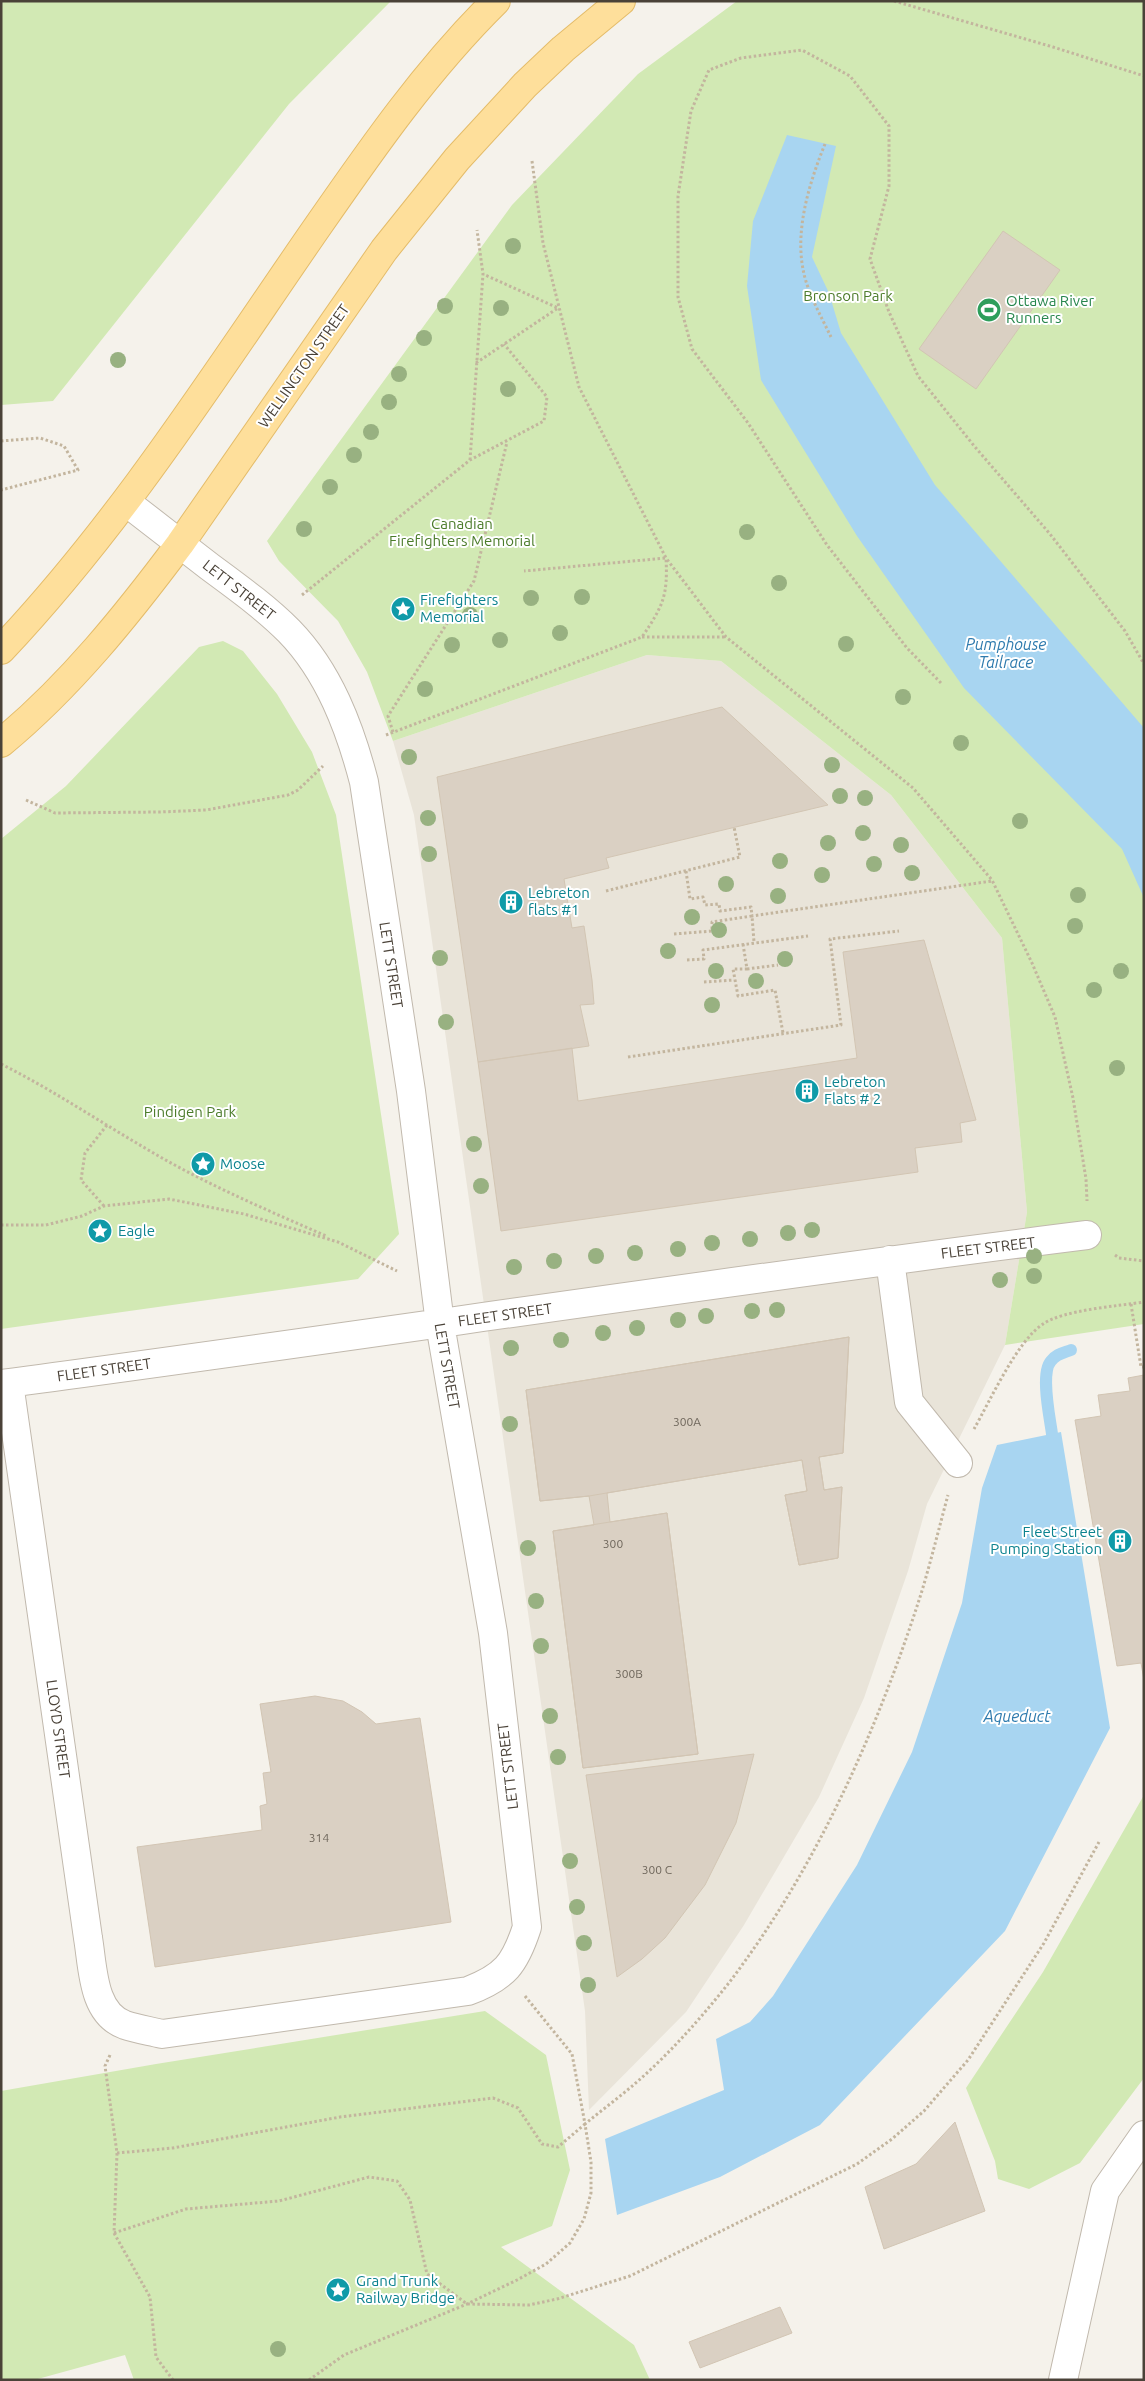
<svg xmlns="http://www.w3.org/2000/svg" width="1145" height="2381" font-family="Ubuntu,sans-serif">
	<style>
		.residential { fill: #e9e4d9 }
		.green { fill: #d2e9b4 }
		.water { fill: #a8d5f1 }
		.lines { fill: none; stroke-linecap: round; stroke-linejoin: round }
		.stream { stroke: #a8d5f1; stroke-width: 12 }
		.building { fill: #dad0c3; stroke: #d2c5b3 }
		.minor-casing { stroke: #c1b9ad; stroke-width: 30 }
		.major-casing { stroke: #e4bc6a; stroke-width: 30 }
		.path { stroke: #c3b59e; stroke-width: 3; stroke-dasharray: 2.5 2.5; stroke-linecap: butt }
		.minor { stroke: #fff; stroke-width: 28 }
		.major { stroke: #fedf9b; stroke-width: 28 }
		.tree { fill: #98b181 }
		.labels { text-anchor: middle; stroke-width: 4; stroke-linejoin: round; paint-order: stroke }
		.number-label { font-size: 12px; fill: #6e665b }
		.park-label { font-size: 15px; fill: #4c7c2b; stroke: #fff }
		.leisure-label { font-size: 15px; fill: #27864d; stroke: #fff; text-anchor: start }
		.street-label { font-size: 15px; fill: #4a4238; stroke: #fff }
		.culture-label { font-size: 15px; fill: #0d838f; stroke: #fff; text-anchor: start }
		.water-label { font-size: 16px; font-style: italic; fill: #2f7bae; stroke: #fff }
	</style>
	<rect width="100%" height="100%" fill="#f5f2eb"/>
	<!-- residential -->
	<path class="residential" d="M647,655L721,661L891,795L1002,938L1027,1212L1005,1345L927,1504L908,1571L864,1698L819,1797L744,1925L686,2012L589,2110L585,2011L414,815L393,741Z"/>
	<!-- green -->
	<path class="green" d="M1,1H391L289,104L53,401L1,405Z
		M737,1H1144V1324L1005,1345L1027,1212L1002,938L891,795L721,661L647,655L393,741L367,672L338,621L279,561L267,541L512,205L638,74Z
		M223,641L243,651L277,694L312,752L336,815L399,1234L358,1279L1,1329V839L66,786L199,647Z
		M1144,1795V2078L1080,2163L1029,2189L998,2179L995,2161L966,2088L1043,1972Z
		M485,2011L546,2055L570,2170L552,2226L501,2247L634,2345L650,2380H134L125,2355L34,2380H1V2091L156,2064Z"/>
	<!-- water -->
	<path class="water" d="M787,135L836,146L812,257L829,293L841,333L935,485L1144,728V898L1122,849L964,688L857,536L761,380L747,286L753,221Z
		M1061,1432L1110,1728L1005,1931L820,2125L720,2177L617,2215L605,2139L724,2090L716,2039L750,2022L773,1996L857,1865L912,1752L962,1603L982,1488L997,1445Z"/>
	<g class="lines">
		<!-- stream -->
		<path class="stream" d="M1052,1434C1050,1418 1040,1373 1051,1361C1056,1354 1063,1353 1071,1350"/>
	</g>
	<!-- building -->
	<path class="building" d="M1003,231L1060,270L976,389L919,349Z
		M722,707L828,805L606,858L609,868L564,879L572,928L584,926L592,980L594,1004L580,1005L589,1046L478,1062L437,777Z
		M924,940L976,1120L960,1123L962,1142L915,1148L918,1172L501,1231L478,1062L572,1048L578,1101L857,1058L843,952Z
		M849,1337L843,1453L819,1457L824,1490L842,1487L838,1558L799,1565L785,1495L807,1491L802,1460L607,1493L610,1522L667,1513L698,1754L583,1768L553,1531L594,1525L589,1496L540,1501L526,1390Z
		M849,1337L843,1453L819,1457L824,1490L842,1487L838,1558L799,1565L785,1495L807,1491L802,1460L589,1496L540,1501L526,1390Z
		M1144,1375V1680L1141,1663L1117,1666L1075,1420L1101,1416L1098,1395L1130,1391L1128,1378Z
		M667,1513L698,1754L583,1768L553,1531Z
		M315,1696L343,1701L362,1712L376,1724L420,1718L451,1922L155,1967L137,1847L262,1830L260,1806L267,1804L263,1773L271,1772L260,1704Z
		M754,1754L736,1823L705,1885L665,1938L642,1959L617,1977L586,1775Z
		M955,2122L985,2211L884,2249L865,2187L916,2164Z
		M780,2307L792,2333L700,2368L689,2342Z"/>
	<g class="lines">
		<defs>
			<path id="minor" d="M890,1260L909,1402L958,1463
				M9,1383L88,1938C93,1967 92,2013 125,2025C137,2029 150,2031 162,2034L468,1991C505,1977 515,1964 527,1927L493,1633L440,1324L411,1091L364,782C350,728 329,672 289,631C265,607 237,587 210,567C182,545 154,524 126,502
				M1,1384C363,1336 725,1280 1087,1235
				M1063,2380L1105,2191L1144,2135"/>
			<path id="major" d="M1,650C120,524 213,378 311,236C368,154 424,72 496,1
				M1,743C70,686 127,615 180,544L384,250L457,159L525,85L563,49L621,1"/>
		</defs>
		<!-- minor casing -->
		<use href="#minor" class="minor-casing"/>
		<!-- major casing -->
		<use href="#major" class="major-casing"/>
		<!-- path -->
		<path class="path" d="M894,1L1053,47L1144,76
			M825,144C810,181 795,228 803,269C807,292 821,316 831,337
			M532,161L543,243L579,387L666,558L726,637L913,788L992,880L1032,963L1055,1017L1073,1098L1086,1179L1087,1201
			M476,363L558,308L483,274
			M1,441L40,438L64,446L78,470L1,490
			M470,460L483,274L477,230
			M302,595L470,460L544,421L547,397L504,344
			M642,637H725
			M941,683L907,648L827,545L748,423L692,349L678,297V196L691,111L709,70L741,58L802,50L850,76L889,126V186L870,259L889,312L918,376L975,447L1050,534L1125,631L1144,664
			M393,732L388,716L474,581L507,442
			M386,735L642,637C663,606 668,596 666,558L524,571
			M26,800L55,813L160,812L206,810L288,795L298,790L323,766
			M686,871L690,899L703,897L705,905L719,904L720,911L751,907L752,916L992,881
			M606,891L740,857L734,827
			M674,934L712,931V922L752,916L754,942
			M743,944L747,969H733L738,996L775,990L783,1033
			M687,960L704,959L703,950L808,936
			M747,969L778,965
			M704,982L734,980
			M628,1057L841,1025L830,939L899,931
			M1,1064C51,1089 97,1120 145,1148C203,1183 265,1209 326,1236
			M104,1206L81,1180L85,1153L107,1125
			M1,1225H46L82,1216L104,1206L169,1199L244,1214L338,1242L397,1271
			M1115,1255L1119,1258L1144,1261
			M1131,1304L1141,1367H1144
			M974,1429C990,1401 1017,1341 1043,1324C1063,1310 1118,1306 1144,1302
			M525,1996L572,2054L585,2124C602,2110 621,2096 638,2081C670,2053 701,2018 728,1984C816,1869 877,1731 921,1594C931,1561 939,1528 948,1495
			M110,2055L105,2066L117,2153L114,2233L150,2297L156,2357L173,2380
			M117,2153L173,2148L340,2117L493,2098L518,2108L542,2144L558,2147L585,2124
			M114,2233L186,2209L279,2201L369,2177L397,2181L410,2200L427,2274L467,2304L529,2305L557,2299L630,2276L857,2164L892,2139L924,2111L968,2060L1044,1943L1099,1842
			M309,2380L344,2355L467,2304L517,2280L546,2264L570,2243L584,2219L591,2193V2162L585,2124"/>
		<!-- minor -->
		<use href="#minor" class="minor"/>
		<!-- major -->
		<use href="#major" class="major"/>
	</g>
	<!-- trees -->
	<g class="tree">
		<circle cx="513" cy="246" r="8"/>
		<circle cx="445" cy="306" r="8"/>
		<circle cx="501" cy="308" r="8"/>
		<circle cx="424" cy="338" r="8"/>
		<circle cx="118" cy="360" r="8"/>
		<circle cx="399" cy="374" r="8"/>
		<circle cx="508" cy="389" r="8"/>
		<circle cx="389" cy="402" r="8"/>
		<circle cx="371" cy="432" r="8"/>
		<circle cx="354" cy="455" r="8"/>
		<circle cx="330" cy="487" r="8"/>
		<circle cx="304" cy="529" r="8"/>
		<circle cx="747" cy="532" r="8"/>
		<circle cx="779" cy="583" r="8"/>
		<circle cx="582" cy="597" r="8"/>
		<circle cx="531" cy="598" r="8"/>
		<circle cx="470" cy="615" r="8"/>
		<circle cx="560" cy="633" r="8"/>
		<circle cx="500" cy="640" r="8"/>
		<circle cx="846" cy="644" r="8"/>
		<circle cx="452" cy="645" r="8"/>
		<circle cx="425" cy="689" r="8"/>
		<circle cx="903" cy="697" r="8"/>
		<circle cx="961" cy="743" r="8"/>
		<circle cx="409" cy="757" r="8"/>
		<circle cx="832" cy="765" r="8"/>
		<circle cx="840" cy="796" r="8"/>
		<circle cx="865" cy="798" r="8"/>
		<circle cx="428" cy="818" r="8"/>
		<circle cx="1020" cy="821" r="8"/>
		<circle cx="863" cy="833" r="8"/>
		<circle cx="828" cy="843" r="8"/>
		<circle cx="901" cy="845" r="8"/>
		<circle cx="429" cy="854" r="8"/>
		<circle cx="780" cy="861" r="8"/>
		<circle cx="874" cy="864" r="8"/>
		<circle cx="912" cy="873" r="8"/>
		<circle cx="822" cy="875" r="8"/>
		<circle cx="726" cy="884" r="8"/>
		<circle cx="1078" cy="895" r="8"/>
		<circle cx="778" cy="896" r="8"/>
		<circle cx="692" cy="917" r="8"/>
		<circle cx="1075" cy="926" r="8"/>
		<circle cx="719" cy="930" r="8"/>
		<circle cx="668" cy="951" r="8"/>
		<circle cx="440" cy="958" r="8"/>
		<circle cx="785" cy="959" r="8"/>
		<circle cx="716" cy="971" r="8"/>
		<circle cx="1121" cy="971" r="8"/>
		<circle cx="756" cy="981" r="8"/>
		<circle cx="1094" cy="990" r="8"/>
		<circle cx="712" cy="1005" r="8"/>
		<circle cx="446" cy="1022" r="8"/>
		<circle cx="1117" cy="1068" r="8"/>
		<circle cx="474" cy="1144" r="8"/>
		<circle cx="481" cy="1186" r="8"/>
		<circle cx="812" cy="1230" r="8"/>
		<circle cx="788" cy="1233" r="8"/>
		<circle cx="750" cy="1239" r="8"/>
		<circle cx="712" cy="1243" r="8"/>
		<circle cx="678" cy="1249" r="8"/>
		<circle cx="635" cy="1253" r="8"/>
		<circle cx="596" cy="1256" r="8"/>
		<circle cx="1034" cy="1256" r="8"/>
		<circle cx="554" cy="1261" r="8"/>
		<circle cx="514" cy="1267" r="8"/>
		<circle cx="1034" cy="1276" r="8"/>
		<circle cx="1000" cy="1280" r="8"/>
		<circle cx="777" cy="1310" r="8"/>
		<circle cx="752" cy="1311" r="8"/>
		<circle cx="706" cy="1316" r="8"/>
		<circle cx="678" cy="1320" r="8"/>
		<circle cx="637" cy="1328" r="8"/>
		<circle cx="603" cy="1333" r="8"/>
		<circle cx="561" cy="1340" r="8"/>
		<circle cx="511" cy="1348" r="8"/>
		<circle cx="510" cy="1424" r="8"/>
		<circle cx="528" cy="1548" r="8"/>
		<circle cx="536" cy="1601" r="8"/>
		<circle cx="541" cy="1646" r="8"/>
		<circle cx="550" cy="1716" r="8"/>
		<circle cx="558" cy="1757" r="8"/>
		<circle cx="570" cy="1861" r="8"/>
		<circle cx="577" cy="1907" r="8"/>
		<circle cx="584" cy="1943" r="8"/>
		<circle cx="588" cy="1985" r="8"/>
		<circle cx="278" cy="2349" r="8"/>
	</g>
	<!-- icons -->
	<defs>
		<symbol id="stadium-disc" viewBox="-11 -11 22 22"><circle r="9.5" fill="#2e9e5b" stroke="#fff"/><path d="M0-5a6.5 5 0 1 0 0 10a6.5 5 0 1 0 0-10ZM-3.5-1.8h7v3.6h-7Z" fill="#fff"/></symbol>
		<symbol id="sight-disc" viewBox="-11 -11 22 22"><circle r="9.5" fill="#0f9aa8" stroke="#fff"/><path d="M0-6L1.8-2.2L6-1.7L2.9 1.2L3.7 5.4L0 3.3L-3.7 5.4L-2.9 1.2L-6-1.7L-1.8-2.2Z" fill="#fff"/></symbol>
		<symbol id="building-disc" viewBox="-11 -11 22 22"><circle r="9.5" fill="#0f9aa8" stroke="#fff"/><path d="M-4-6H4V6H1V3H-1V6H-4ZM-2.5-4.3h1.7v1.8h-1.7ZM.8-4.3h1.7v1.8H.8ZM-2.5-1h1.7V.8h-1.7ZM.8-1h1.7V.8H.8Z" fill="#fff"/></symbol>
	</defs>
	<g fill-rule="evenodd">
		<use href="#stadium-disc" x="975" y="296" width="28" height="28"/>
		<use href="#sight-disc" x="389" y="595" width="28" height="28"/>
		<use href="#building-disc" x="497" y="888" width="28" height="28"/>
		<use href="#building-disc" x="793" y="1077" width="28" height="28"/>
		<use href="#sight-disc" x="189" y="1150" width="28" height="28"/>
		<use href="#sight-disc" x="86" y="1217" width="28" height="28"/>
		<use href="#building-disc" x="1106" y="1527" width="28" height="28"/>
		<use href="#sight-disc" x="324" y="2276" width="28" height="28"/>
	</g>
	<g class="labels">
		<!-- number labels -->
		<g class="number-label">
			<text x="687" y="1426">300A</text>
			<text x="613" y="1548">300</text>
			<text x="629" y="1678">300B</text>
			<text x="319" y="1842">314</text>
			<text x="657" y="1874">300 C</text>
		</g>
		<!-- park labels -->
		<g class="park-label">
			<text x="848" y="301">Bronson Park</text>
			<text x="462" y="529">Canadian<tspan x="462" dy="17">Firefighters Memorial</tspan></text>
			<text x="190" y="1117">Pindigen Park</text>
		</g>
		<!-- leisure labels -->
		<g class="leisure-label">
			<text x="1006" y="306">Ottawa River<tspan x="1006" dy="17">Runners</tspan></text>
		</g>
		<!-- street labels -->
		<g class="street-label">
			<text transform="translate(304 366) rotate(-55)" y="5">WELLINGTON STREET</text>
			<text transform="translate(239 590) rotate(38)" y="5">LETT STREET</text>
			<text transform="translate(391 965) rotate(81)" y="5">LETT STREET</text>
			<text transform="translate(988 1248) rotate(-7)" y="5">FLEET STREET</text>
			<text transform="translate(505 1315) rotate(-8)" y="5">FLEET STREET</text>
			<text transform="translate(447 1366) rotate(80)" y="5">LETT STREET</text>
			<text transform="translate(104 1370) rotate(-8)" y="5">FLEET STREET</text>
			<text transform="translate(58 1729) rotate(82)" y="5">LLOYD STREET</text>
			<text transform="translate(508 1766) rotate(-97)" y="5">LETT STREET</text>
		</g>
		<!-- culture labels -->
		<g class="culture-label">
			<text x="420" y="605">Firefighters<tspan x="420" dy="17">Memorial</tspan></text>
			<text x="528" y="898">Lebreton<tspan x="528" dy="17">flats #1</tspan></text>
			<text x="824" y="1087">Lebreton<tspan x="824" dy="17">Flats # 2</tspan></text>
			<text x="220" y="1169">Moose</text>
			<text x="118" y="1236">Eagle</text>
			<text x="1102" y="1537" text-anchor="end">Fleet Street<tspan x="1102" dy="17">Pumping Station</tspan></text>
			<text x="356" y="2286">Grand Trunk<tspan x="356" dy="17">Railway Bridge</tspan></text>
		</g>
		<!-- water labels -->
		<g class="water-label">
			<text x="1006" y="650">Pumphouse<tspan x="1006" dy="18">Tailrace</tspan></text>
			<text x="1017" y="1722">Aqueduct</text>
		</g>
	</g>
	<!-- border -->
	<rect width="1145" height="2381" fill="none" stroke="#4a4238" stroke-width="5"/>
</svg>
